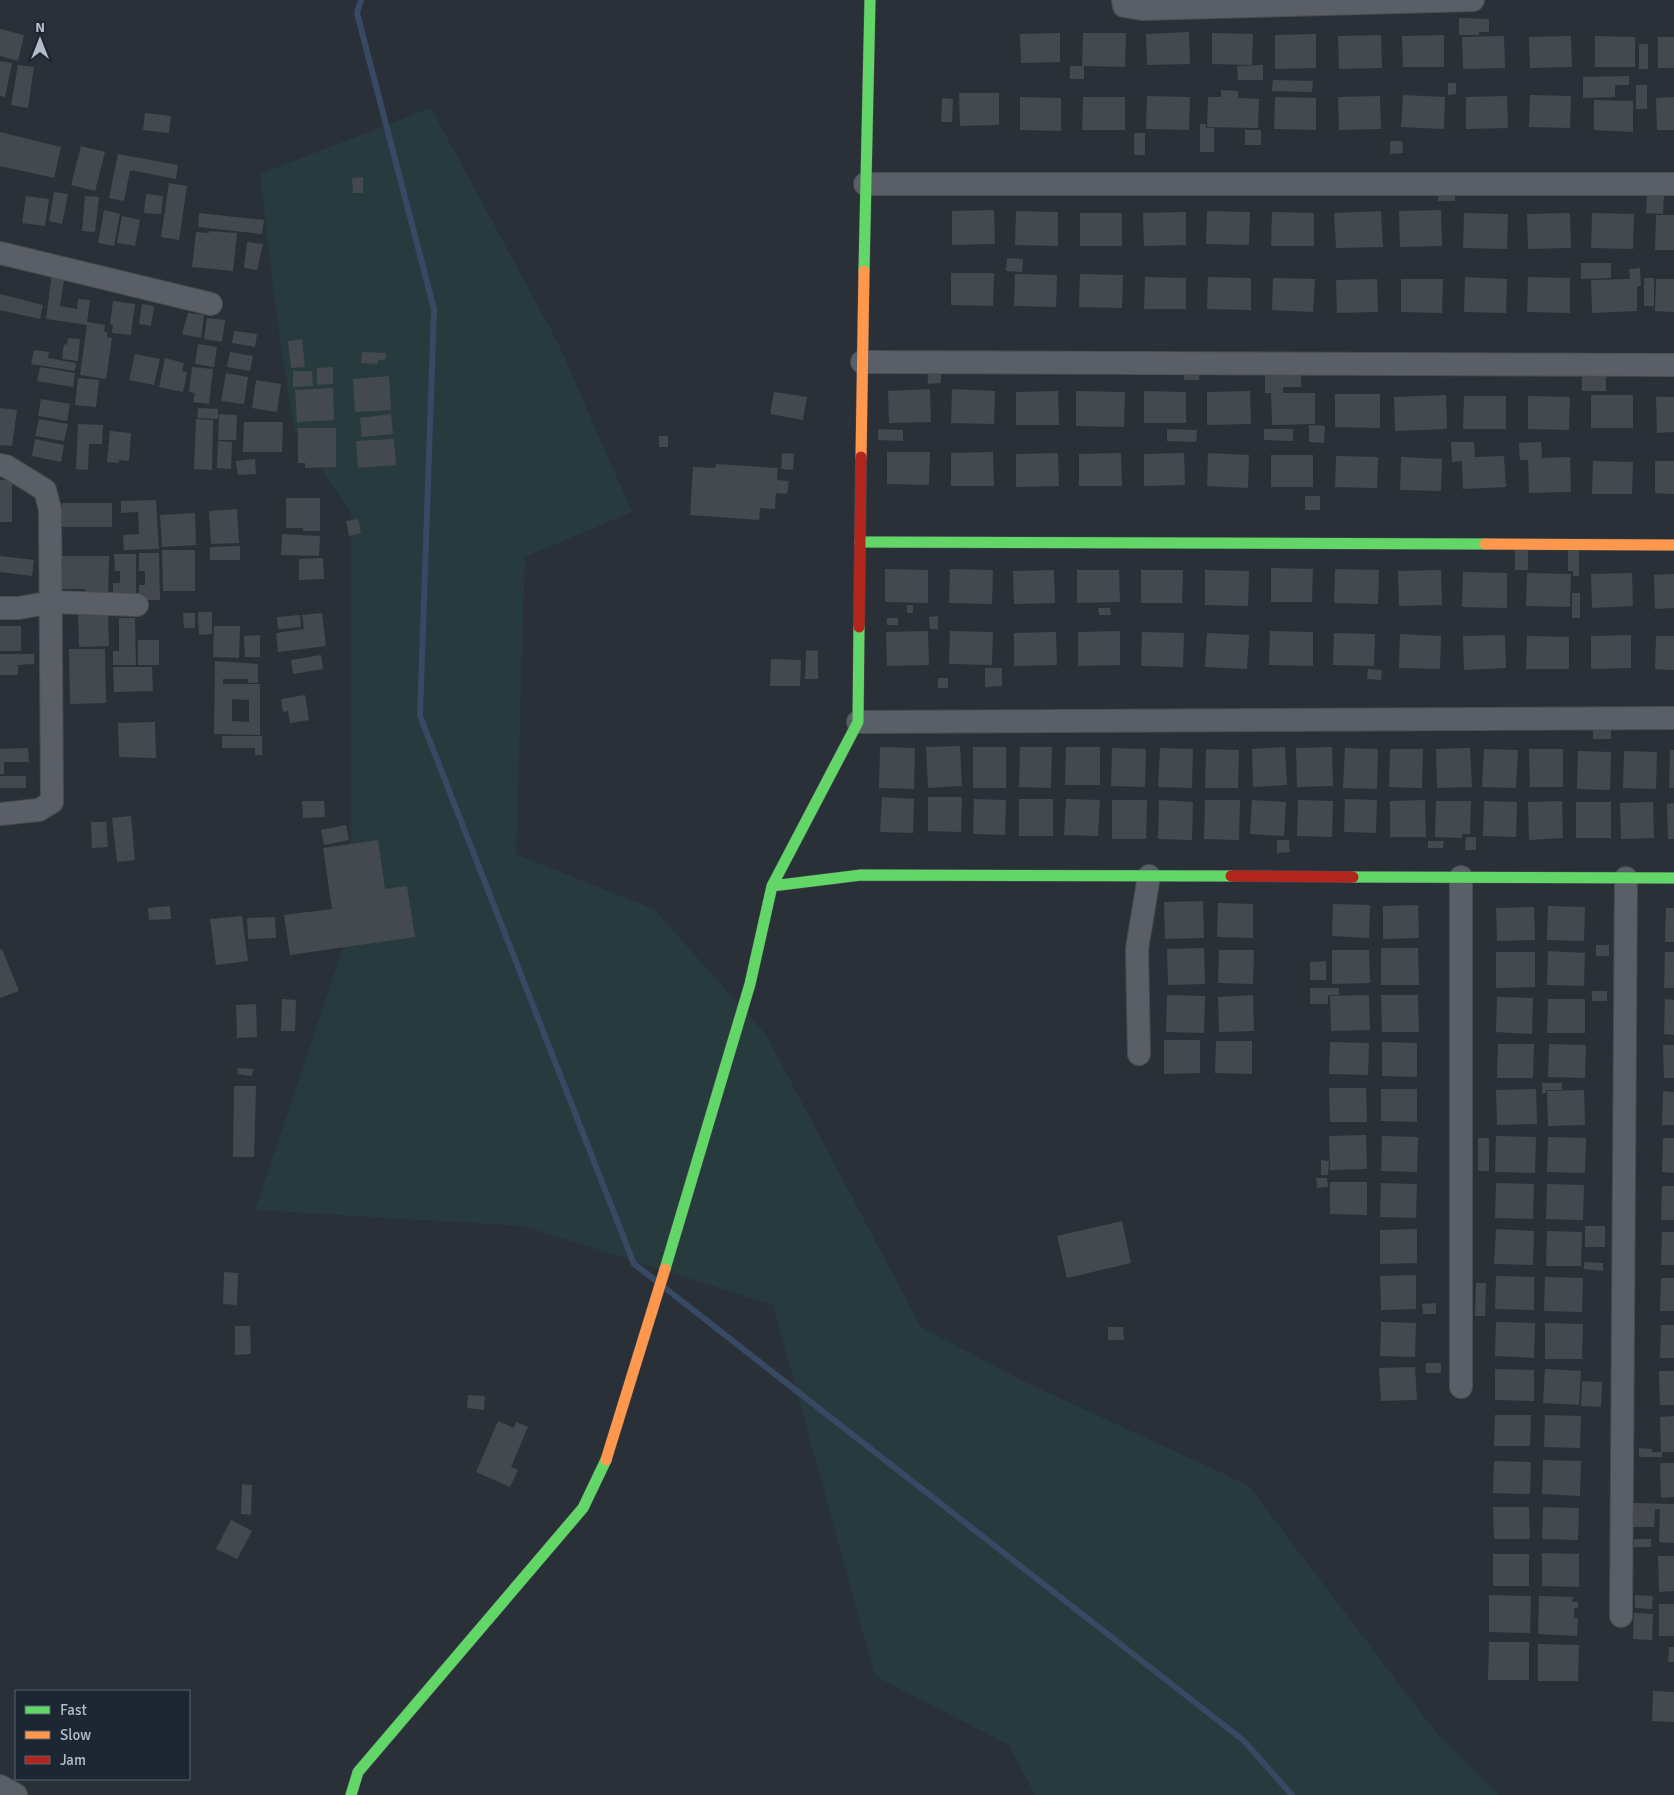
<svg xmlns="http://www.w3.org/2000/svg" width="1674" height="1795" font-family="Signika,sans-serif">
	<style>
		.green { fill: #273a3e }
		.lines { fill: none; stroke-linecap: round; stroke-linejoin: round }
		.stream { stroke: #384963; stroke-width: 6 }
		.building { fill: #444950; fill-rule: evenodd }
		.street-casing { stroke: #484c53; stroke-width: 24 }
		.fast-casing { stroke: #484c53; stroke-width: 12 }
		.slow-casing { stroke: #484c53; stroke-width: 12 }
		.jam-casing { stroke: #484c53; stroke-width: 12 }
		.street { stroke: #5a5e66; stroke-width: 22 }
		.fast { stroke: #63d668; stroke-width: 11 }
		.slow { stroke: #ff974d; stroke-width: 11 }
		.jam { stroke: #b3261e; stroke-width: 11 }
	</style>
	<rect width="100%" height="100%" fill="#2a3038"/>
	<!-- green -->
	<path class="green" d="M431,108L558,343L632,512L525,557L516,854L654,909L766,1035L921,1327L1025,1382L1248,1485L1437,1734L1498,1795H1035L1009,1745L875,1676L773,1305L523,1226L255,1210L350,926L351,512L294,430L275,304L260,174Z"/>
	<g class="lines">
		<!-- stream -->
		<path class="stream" d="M361,0L357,13L434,309L420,716L634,1264L655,1280
			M665,1288L1243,1740L1292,1795"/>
	</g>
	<!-- building -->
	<path class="building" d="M1459,18L1489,19V32H1479V35H1459Z
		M0,29L24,35L18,61L0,56Z
		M1189,32L1190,64L1147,65L1146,34Z
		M1060,33V62L1021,63L1020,34Z
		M1083,33H1126L1125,67L1084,66V79H1070V66H1082Z
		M1212,33L1253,34L1252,65L1212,64Z
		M1316,34V68L1275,69V35Z
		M1381,35L1382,68L1339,69L1338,36Z
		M1444,35V67H1403L1402,36Z
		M1504,36L1505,68L1463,69L1462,37Z
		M1571,36L1572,67L1530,68L1529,37Z
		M1595,36L1635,37V67H1595Z
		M1658,37H1674V68H1658Z
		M1639,44H1648V69H1639Z
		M0,61L12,63L5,97L0,96Z
		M18,65L34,67L28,108L11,105Z
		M1263,65V80H1238L1237,66Z
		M1629,76V85H1615V97L1583,98V77Z
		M1273,80L1313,81L1312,92L1272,91Z
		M1448,83H1456V94L1448,95Z
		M1636,85H1647V109H1636Z
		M1221,90L1238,91V98L1259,99L1258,128L1207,127L1208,97H1221Z
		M959,93H999V125L960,126Z
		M1403,95L1445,97L1444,129L1401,127Z
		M1530,95L1571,96L1570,128L1529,127Z
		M1147,96L1190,97L1189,130L1146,129Z
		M1380,96L1381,129L1339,130L1338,97Z
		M1507,96L1508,128L1466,129V97Z
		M1020,97L1061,98V131L1020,130Z
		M1083,97H1125V130H1082Z
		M1275,97L1316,98V130L1274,129Z
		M1674,97V130H1657L1656,98Z
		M942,98L953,99L952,122H941Z
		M1594,100L1633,101V132L1594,130Z
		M145,113L171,116L169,133L143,130Z
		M1200,124H1206V128H1214V152H1200Z
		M1245,130H1261V145H1245Z
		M0,132L61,147L54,178L0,166Z
		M1134,133H1145V155H1134Z
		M1390,141H1402L1403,153L1390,154Z
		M81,146L105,152L95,191L71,185Z
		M118,154L178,165L176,179L130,170L124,201L109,198Z
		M363,177V193H353L352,178Z
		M169,183L187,186L179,240L161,237Z
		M1439,188L1455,189V201H1438Z
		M54,192L68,194L62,224L49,221Z
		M1647,193L1664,194L1663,214L1646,213Z
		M146,194L163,196L161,214L144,213Z
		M26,196L49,199L45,226L22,223Z
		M85,196L99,197L95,232L82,231Z
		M104,210L120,214L114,246L98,243Z
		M994,210L995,244L952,245V211Z
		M1441,210L1442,246L1400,247L1399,211Z
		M1016,211L1058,212V246L1015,245Z
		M1207,211L1250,212L1249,245L1206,244Z
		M1381,211L1383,247L1336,248L1334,213Z
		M1186,212V245L1144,246L1143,213Z
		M1272,212L1314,213V246H1271Z
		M199,213L264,220L262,234L198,227Z
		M1080,213H1122V246H1080Z
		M1464,213L1508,214L1507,249L1463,248Z
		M1570,213L1571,248L1528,249L1527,214Z
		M1592,213L1634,214L1633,249L1591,248Z
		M1656,215H1674V250H1655Z
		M122,216L140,220L135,246L117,243Z
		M209,231L237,233L233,271L192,267L196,232L209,233Z
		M247,242L263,244L257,270L244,268Z
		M1007,258L1023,259L1022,272L1006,271Z
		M1581,263H1611V278L1581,279Z
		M1640,268L1641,286H1637V311L1592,313L1591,280L1630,279L1629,269Z
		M52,272L65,274L60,306L77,309L78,299L90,300L87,322L105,325L104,332H107V337L112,338L106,379L80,375L87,325L46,319Z
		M951,273H994L993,306L951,305Z
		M1015,274L1057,275L1056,307L1014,306Z
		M1080,274L1123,275L1122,308L1079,307Z
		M1145,277L1186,278V309H1144Z
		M1208,277L1251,278V310L1207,309Z
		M1465,277L1507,279L1506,313L1464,312Z
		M1528,277L1570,278V313L1527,312Z
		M1273,278L1315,279L1313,312L1272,310Z
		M1644,278H1654V306H1644Z
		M1377,279L1378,312L1337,313L1336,280Z
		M1401,279H1443L1442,313L1401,312Z
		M1656,279H1674V312L1655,311Z
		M0,294L43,305L40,319L0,310Z
		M113,301L135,304L131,335L112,333L113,325L110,324Z
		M142,304L154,306L151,326L139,324Z
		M188,313L204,315L201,338L182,334Z
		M207,318L225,320L222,342L204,339Z
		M234,331L257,334L255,347L232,343Z
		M68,338L80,339L78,361L62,359L64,344L67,345Z
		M302,339L305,367L291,368L288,341Z
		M198,344L217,347L214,367L195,364Z
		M34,350L49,352L48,358L76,363L75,371L31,364Z
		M230,352L253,356L250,371L227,367Z
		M362,352L386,353L385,360H378V364L361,363Z
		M135,354L160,359L154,385L129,380Z
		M165,358L184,363L182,371L187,372L183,392L159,387Z
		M941,366V383L928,384L927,367Z
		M40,367L75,373L73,387L37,381Z
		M192,367L213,369L209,404L193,402L195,393L189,392Z
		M333,367V384L317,385V368Z
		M1184,368H1200L1199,380H1184Z
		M1582,370H1606V391H1582Z
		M293,371H312L313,386L293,387Z
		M1265,371H1301V387H1283V393H1315V424L1272,425L1271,393H1265Z
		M226,373L248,377L244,404L221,401Z
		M389,376L391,410L355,412L353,379Z
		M78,378L99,380L96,407L75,405Z
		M256,380L281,384L277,412L252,408Z
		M333,388L334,420L297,422L295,390Z
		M930,389L931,422L889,423L888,391Z
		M952,389L995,391L994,424L951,423Z
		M1058,391L1059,425H1016V392Z
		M1076,391L1125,392L1124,427L1076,426Z
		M1144,391L1186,392V423H1144Z
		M1250,391L1251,424L1207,425V392Z
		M774,392L807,397L803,420L770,414Z
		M1335,394H1380V428L1335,427Z
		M1446,395L1447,429L1395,431L1394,397Z
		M1591,395H1633V428H1591Z
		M1464,396H1506V429H1463Z
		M1528,396L1570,397L1569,430L1528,429Z
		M1656,397H1674V432L1657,433Z
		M41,399L70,404L67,421L38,416Z
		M0,408L17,410L12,446L0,445Z
		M198,408L218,409V419L197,418Z
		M219,414L237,415L236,440H218Z
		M391,414L393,434L362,437L360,418Z
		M39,419L68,424L64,441L35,436Z
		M196,419L213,420L212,470L194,469Z
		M244,422H283L282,452H243Z
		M78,424L103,425L102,444H89L88,470L76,469Z
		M1309,425L1325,426L1324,443L1309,442Z
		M298,428H336V467L305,468V463H298Z
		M878,429L903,430V441L878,440Z
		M1167,429L1197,430L1196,442L1167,441Z
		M1264,429H1293V441L1264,440Z
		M110,431L131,433L129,461L119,460V463L107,462Z
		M659,436H668V447H659Z
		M35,439L64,445L61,462L32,456Z
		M394,439L396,465L358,468L356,441Z
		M218,441L232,442L231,469L217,468Z
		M1451,442H1474L1475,457L1504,456L1506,487L1463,489L1462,461L1452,462Z
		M1541,442L1542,458L1570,457L1571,492L1529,493L1528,460H1520L1519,443Z
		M887,452H930L929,485L887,484Z
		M993,452L994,486H951V453Z
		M782,453L794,454L793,470L781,469Z
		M1058,453L1059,486L1016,487V454Z
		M1121,453L1122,486H1079V454Z
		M1184,453L1185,485L1144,486V454Z
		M1208,453L1249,455L1248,488L1207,486Z
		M1271,455H1313V487H1271Z
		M1336,456L1378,457L1377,488L1335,487Z
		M1401,457L1442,459L1441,491L1400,490Z
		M255,459L256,474L238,475L236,461Z
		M1593,461L1633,462L1632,494H1592Z
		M1655,461H1674V494L1655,493Z
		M716,464L778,468L777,480L789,481L787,494L776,493L775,509L760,508L759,520L690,515L693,467L715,468Z
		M0,480H12V522H0Z
		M1305,496H1320V510H1305Z
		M286,498H320V531H303V528H286Z
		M156,500L159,549L124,550L123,535L139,534L138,512L121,513V501Z
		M62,503H112V527H62Z
		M237,509L239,543L211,544L209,511Z
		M195,513L196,545L162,547L160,515Z
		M358,519L361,533L349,536L346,521Z
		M282,534L320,536L319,556L281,555Z
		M240,546V560H210V547Z
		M1515,548H1528V570H1515Z
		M162,550H195V591H163Z
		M1568,550H1579V576H1573V571H1568Z
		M139,553H159L160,600H139V585H145V571H139Z
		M114,554H136V596L113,597V583H120V571H115Z
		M0,556L34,560L32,576L0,572Z
		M58,556H109L108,599H85V589H58Z
		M323,558L324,579L299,580V559Z
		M1271,568L1313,569L1312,602H1271Z
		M885,569L928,570V603L885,602Z
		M950,569L993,570L992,604L949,603Z
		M1335,569L1379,570L1378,604L1334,603Z
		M1054,570L1055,603L1014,604L1013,571Z
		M1077,570H1119L1120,602L1077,603Z
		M1141,570H1183L1182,603H1141Z
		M1205,570L1249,571L1248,606L1205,605Z
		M1441,570L1442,605L1399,606L1398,571Z
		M1463,572L1507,573V608L1462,607Z
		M1527,573L1571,574L1570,607L1526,606Z
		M1632,573L1633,606L1592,608L1591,574Z
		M1674,574V608L1655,609L1654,575Z
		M1572,593H1580V618H1572Z
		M907,605H913V613H907Z
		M1098,608H1110L1111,615H1099Z
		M198,612H212V634L199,635Z
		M183,613H195V628H184Z
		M322,613L326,646L278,652L276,633L304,629L302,615Z
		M78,614H108L109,646L79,647Z
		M300,615L301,627L278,629L277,617Z
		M938,616V629H930L929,617Z
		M119,618H135L136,665H113V651H119Z
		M887,618H898V625H887Z
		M0,626H21V651H0Z
		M214,626H240L239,658L213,657Z
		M928,631L929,665L887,666L886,632Z
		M950,631L993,632L992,665L949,664Z
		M1120,631V665L1078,666V632Z
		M1270,631L1313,632V666L1269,665Z
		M1056,632L1057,665L1014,666V633Z
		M1142,632L1184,633L1183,667L1141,666Z
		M1207,633L1249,635L1247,669L1205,667Z
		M1334,633L1375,634L1374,666L1333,665Z
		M1400,634L1441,636L1440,669L1399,668Z
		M260,635V657H245L244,636Z
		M1505,635L1506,668L1464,670L1463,636Z
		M1631,635V668L1591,669V636Z
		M1527,636L1569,637V669H1526Z
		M1656,636H1674V670L1655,669Z
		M138,640H159V665H138Z
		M69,649H105L106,703L70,704Z
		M806,650L818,651V679H805Z
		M0,654H34V664L18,665V675H0Z
		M321,655L323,669L293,674L291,660Z
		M771,659L801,660L800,686H770Z
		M215,661L258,664V683H248V679H223V684H260V735L214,734ZM232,699L249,700V722L232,721Z
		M113,667H152L153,691L114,692Z
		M985,668H1002V686L985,687Z
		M1368,669L1382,670L1381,680L1367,679Z
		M938,678H948V688H938Z
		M305,695L309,720L290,723L288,711L283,712L281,699Z
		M155,722L156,758L119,757L118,723Z
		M1611,726V739H1593V727Z
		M222,736H262V755H255V748H222Z
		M960,746L962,786L928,788L926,747Z
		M880,747L915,748L914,789L879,788Z
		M973,747H1006V788H973Z
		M1020,747H1052L1051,788L1019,787Z
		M1066,747H1100V785H1065Z
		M1285,747L1287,785L1253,787L1252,749Z
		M1332,747L1333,786L1297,787L1296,748Z
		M28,748L29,762H4V774H0V749Z
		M1112,748L1146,749L1145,787L1111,786Z
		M1160,748L1193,749L1192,788L1158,787Z
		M1345,748L1378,749L1377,789L1343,788Z
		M1470,748L1472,787L1437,788L1436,749Z
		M1206,749L1239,750L1238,788H1205Z
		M1390,749H1423L1422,788L1389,787Z
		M1484,749L1518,750L1516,788L1482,787Z
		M1529,749H1563V787H1530Z
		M1670,750H1674V788H1669Z
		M1578,751L1611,752L1610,790L1577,789Z
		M1624,751L1657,752L1656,789L1623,788Z
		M0,776H26V788H0Z
		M882,797L914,799L913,833L880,832Z
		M928,797H962L961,832L928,831Z
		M974,799L1006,800L1005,835L973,834Z
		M1019,799H1053V836H1019Z
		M1066,799L1100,800L1098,836L1064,835Z
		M1345,799L1377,800L1376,833L1344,832Z
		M1112,800H1147L1146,839H1112Z
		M1159,800L1193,802L1192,840L1158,839Z
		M1205,800H1240L1239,840L1204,839Z
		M1252,800L1286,802L1284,836L1250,834Z
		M1298,800L1333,801L1332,837L1297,836Z
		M1425,800L1426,837H1390V801Z
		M302,801H324L325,817L303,818Z
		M1436,801H1471L1470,834H1462V838L1435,837Z
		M1484,801L1517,802L1516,837L1483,836Z
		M1562,801L1563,838L1529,840L1528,802Z
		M1576,802H1611V838H1576Z
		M1653,802L1654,838L1621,839L1620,803Z
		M1674,803V839H1668L1667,804Z
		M131,816L135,860L117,862L112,818Z
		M91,822H106L108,847L92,848Z
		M346,825L349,840L324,845L321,830Z
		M1466,837H1476V850H1465Z
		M378,840L385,889L407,886L415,937L290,955L284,915L332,909L323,848Z
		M1277,840H1289L1290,852L1277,853Z
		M1428,841H1444L1443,848H1428Z
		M1203,901L1204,938L1165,939L1164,902Z
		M1218,903L1253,904V938L1217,937Z
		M1333,904L1370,905L1369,938L1332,936Z
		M1418,905L1419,938L1383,939V906Z
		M170,906L171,919L149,920L148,908Z
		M1548,906L1585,907L1584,941L1547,940Z
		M1534,907L1535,940L1497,941L1496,908Z
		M1666,908H1674V942H1665Z
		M242,916L248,961L216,965L210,919Z
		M275,917L276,938L248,939L247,918Z
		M1596,945H1609V956H1596Z
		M1204,948L1205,984L1168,985L1167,949Z
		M1381,948H1418L1419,985H1381Z
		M2,949L19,991L0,998V950Z
		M1219,950H1254L1253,984L1218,983Z
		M1332,950H1369L1370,983L1332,984Z
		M1548,951L1585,953L1584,986L1547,985Z
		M1496,952H1535V987L1496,988Z
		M1665,952H1674V988H1664Z
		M1326,961V980H1310V962Z
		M1310,988H1339V995H1328V1004H1310Z
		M1592,991H1607V1001H1592Z
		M1167,995L1205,996L1204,1033L1166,1032Z
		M1253,995L1254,1031L1219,1032L1218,997Z
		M1369,995L1370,1030L1331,1031L1330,996Z
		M1381,995H1418L1419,1032H1382Z
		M1497,997L1533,998L1532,1034L1496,1032Z
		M282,999L296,1000L295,1031H281Z
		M1548,999H1585V1033H1547Z
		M1665,999L1674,1000V1035L1664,1034Z
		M256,1004L257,1037L237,1038L236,1005Z
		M1164,1040H1200V1073L1164,1074Z
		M1216,1041H1252V1074L1215,1073Z
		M1330,1042L1369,1043L1368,1075L1329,1074Z
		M1382,1042L1417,1043V1077L1382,1076Z
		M1498,1044H1534L1533,1078H1497Z
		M1549,1044L1586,1045L1585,1078L1548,1077Z
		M1663,1045H1674V1078H1664Z
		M238,1068L253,1069L252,1076L237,1074Z
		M1542,1083H1562V1090H1546V1093L1542,1094Z
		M234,1086H256L254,1157H233Z
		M1329,1088H1366L1367,1122H1330Z
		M1381,1089H1417V1122L1381,1121Z
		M1536,1089L1537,1124L1497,1125L1496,1090Z
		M1584,1090L1585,1125L1548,1126L1547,1091Z
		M1663,1091L1674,1092V1125H1662Z
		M1366,1135L1367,1169L1330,1170L1329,1136Z
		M1382,1136L1418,1137L1417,1172L1381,1171Z
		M1496,1136L1536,1137L1535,1173L1495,1172Z
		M1548,1137L1586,1138L1585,1173L1547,1172Z
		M1478,1138H1489V1171H1478Z
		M1663,1138H1674V1173L1662,1172Z
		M1321,1160L1329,1161L1328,1175H1321Z
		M1316,1178H1327L1328,1187L1317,1188Z
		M1330,1182H1367V1215L1330,1214Z
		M1381,1183L1417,1184L1416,1218L1380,1217Z
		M1496,1183L1534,1184L1533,1219L1495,1218Z
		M1547,1184L1584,1185L1583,1220L1546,1219Z
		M1662,1186H1674V1220H1661Z
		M1122,1221L1131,1263L1067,1278L1057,1236Z
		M1585,1226H1605V1247H1585Z
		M1417,1229V1263L1380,1264V1230Z
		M1496,1229L1534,1231L1533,1265L1494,1264Z
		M1547,1231L1582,1232L1581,1266H1546Z
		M1662,1232H1674V1265H1661Z
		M1584,1262L1603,1263V1271L1584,1269Z
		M224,1272L238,1273L237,1305L223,1304Z
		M1416,1275V1309L1381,1310L1380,1276Z
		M1496,1276L1534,1277V1310L1495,1309Z
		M1545,1277L1583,1278L1582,1312L1544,1311Z
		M1661,1278H1674V1311H1660Z
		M1476,1283H1486L1485,1316H1475Z
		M1436,1303V1314H1423L1422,1304Z
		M1381,1322L1416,1323L1415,1357L1380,1356Z
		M1496,1322L1535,1323L1534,1358L1495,1356Z
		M1545,1323L1583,1324L1582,1359H1545Z
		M1661,1325H1674V1358H1660Z
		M235,1326H250L251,1354L235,1355Z
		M1108,1327H1123L1124,1340H1108Z
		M1426,1363H1441V1373H1426Z
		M1415,1367L1417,1400L1381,1401L1379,1368Z
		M1495,1369L1534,1370V1401L1495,1400Z
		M1545,1369L1581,1371L1579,1405L1543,1403Z
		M1659,1371H1674V1405H1660Z
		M1582,1381L1602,1382L1601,1407L1581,1406Z
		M468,1395L485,1396L484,1410L467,1408Z
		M1495,1415H1531L1530,1446H1494Z
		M1545,1415L1581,1416L1580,1448L1544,1447Z
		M1674,1416V1452H1661L1660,1417Z
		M498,1421L514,1428L516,1422L528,1427L511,1467L518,1470L510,1487L476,1472Z
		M1639,1448L1652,1449V1452H1662V1457H1639Z
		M1543,1460L1581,1461L1580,1496L1542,1494Z
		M1494,1461L1531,1462L1530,1494L1493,1493Z
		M1660,1463H1674V1497L1661,1498Z
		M242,1484L252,1485L251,1515L241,1514Z
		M1633,1503L1674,1504V1543L1659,1542L1660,1509H1655L1654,1527H1633Z
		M1493,1507H1529L1530,1539H1494Z
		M1543,1507L1579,1508L1578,1540L1542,1539Z
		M231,1520L252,1531L237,1559L216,1549Z
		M1634,1539H1651V1547H1634Z
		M1542,1553L1579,1554V1587L1542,1586Z
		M1493,1554H1529V1586H1493Z
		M1658,1556H1674V1591L1659,1592Z
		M1489,1595L1531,1596L1530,1633L1489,1632Z
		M1635,1595L1653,1596L1652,1609L1635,1608Z
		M1539,1596L1573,1597L1572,1602H1578V1608H1574V1618H1578L1577,1636L1538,1634Z
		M1659,1604H1674V1636H1659Z
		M1634,1613L1653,1614L1652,1640L1633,1639Z
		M1489,1642H1529V1680H1488Z
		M1538,1644L1579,1645L1578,1681H1538Z
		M1669,1647H1674V1662H1668Z
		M1653,1691L1674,1692V1722L1652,1721Z"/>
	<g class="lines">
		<defs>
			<path id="street" d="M1123,0L1124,6L1142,9L1473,0
				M865,184H1674
				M0,253L211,304
				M862,362L1674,365
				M0,465L6,466L45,490L50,509L52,802L39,810L0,814
				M0,608H19L52,602L137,605
				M858,722L1674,718
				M1461,877V1387
				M1139,1054L1137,949L1149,876
				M1621,1616L1626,878
				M0,1786L16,1795"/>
			<path id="fast" d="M864,271L870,0
				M860,542L1485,544
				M1353,877L1674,878
				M772,886L861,875L1231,876
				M665,1269L750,984L772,886L858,722L859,627
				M351,1795L358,1772L583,1508L606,1460"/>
			<path id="slow" d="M861,457L864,271
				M1485,544L1674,545
				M606,1460L665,1269"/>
			<path id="jam" d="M859,627L861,457
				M1231,876L1353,877"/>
		</defs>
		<!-- street casing -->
		<use href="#street" class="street-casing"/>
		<!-- fast casing -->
		<use href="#fast" class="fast-casing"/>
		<!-- slow casing -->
		<use href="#slow" class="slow-casing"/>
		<!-- jam casing -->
		<use href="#jam" class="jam-casing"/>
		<!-- street -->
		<use href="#street" class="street"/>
		<!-- fast -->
		<use href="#fast" class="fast"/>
		<!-- slow -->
		<use href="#slow" class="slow"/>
		<!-- jam -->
		<use href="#jam" class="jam"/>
	</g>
	<!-- legend -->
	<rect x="15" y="1690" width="175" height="90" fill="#1d2633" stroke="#59626f"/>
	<rect x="25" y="1706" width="25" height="8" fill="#63d668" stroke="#59626f"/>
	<text x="60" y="1715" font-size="15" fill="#b4bcc9">Fast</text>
	<rect x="25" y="1731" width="25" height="8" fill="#ff974d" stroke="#59626f"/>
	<text x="60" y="1740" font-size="15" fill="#b4bcc9">Slow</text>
	<rect x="25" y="1756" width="25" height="8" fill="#b3261e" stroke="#59626f"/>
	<text x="60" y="1765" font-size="15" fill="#b4bcc9">Jam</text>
	<!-- north arrow -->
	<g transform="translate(40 40)" stroke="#1d2633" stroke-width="4" paint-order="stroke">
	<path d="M0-4L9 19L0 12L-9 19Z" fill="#b4bcc9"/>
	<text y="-8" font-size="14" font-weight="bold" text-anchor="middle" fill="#b4bcc9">N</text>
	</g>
</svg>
